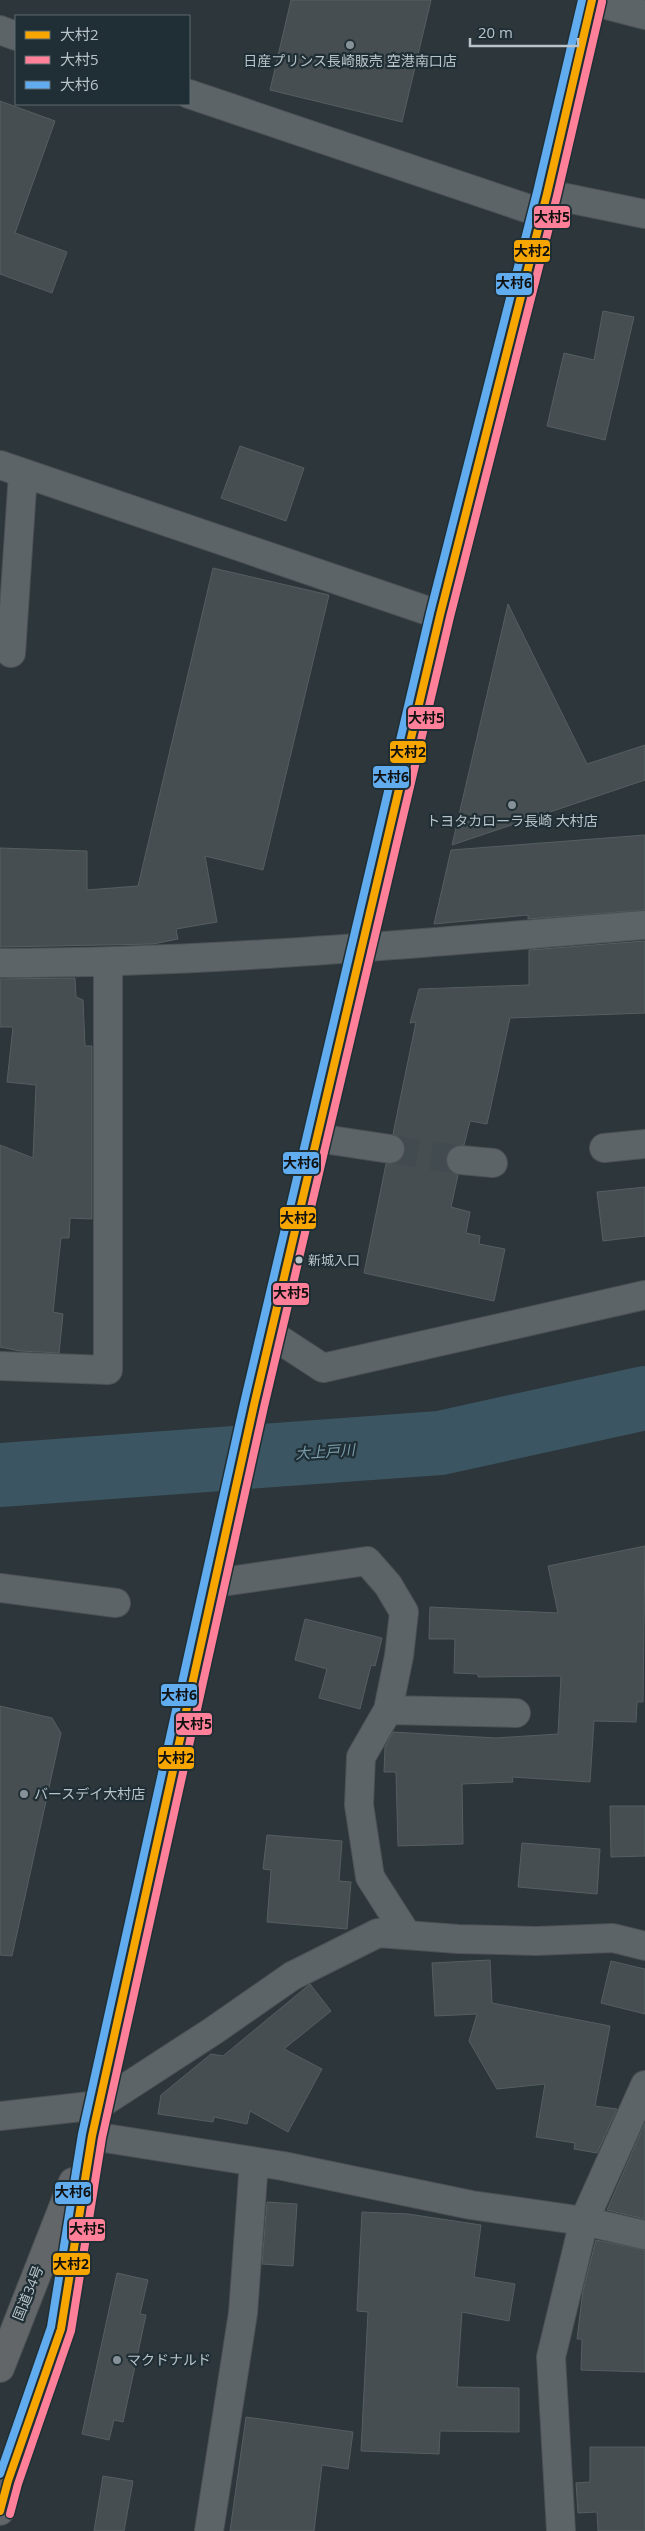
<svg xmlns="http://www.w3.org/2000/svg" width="645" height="2531" font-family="'Open Sans','Noto Sans JP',sans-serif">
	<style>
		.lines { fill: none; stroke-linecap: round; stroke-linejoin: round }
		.river { stroke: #3b5662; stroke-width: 64 }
		.building { fill: #464e51; stroke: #555e61 }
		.minor-tunnel { stroke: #424b50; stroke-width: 28; stroke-dasharray: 28 14; stroke-linecap: butt }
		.minor-casing { stroke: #4b5154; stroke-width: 30 }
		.highway-casing { stroke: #4a5255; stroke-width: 30 }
		.minor { stroke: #5d6468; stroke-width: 28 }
		.highway { stroke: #626668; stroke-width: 28 }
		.bus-1-casing { stroke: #202f35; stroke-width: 11 }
		.bus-2-casing { stroke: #202f35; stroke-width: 11 }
		.bus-3-casing { stroke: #202f35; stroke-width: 11 }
		.bus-1 { stroke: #f7a600; stroke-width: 8 }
		.bus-2 { stroke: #ff8098; stroke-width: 8 }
		.bus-3 { stroke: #60acee; stroke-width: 8 }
		.poi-dot { fill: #879298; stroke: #202f35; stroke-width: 2 }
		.bus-dot { fill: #b8c4ca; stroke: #202f35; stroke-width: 2 }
		.labels { text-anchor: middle; stroke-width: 4.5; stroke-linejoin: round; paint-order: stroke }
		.bus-label { font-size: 13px; fill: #b8c4ca; stroke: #202f35; text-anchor: start }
		.poi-label { font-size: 14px; fill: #b8c4ca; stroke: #202f35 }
		.street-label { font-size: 14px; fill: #b8c4ca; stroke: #202f35 }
		.water-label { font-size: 15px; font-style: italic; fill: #7a9dac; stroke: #202f35 }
		.line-badge { stroke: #202f35; stroke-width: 2 }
		.pale-badge-label { font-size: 14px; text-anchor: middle; font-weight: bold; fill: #111 }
	</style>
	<rect width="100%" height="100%" fill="#2d363a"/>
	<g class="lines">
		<!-- river -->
		<path class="river" d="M0,1475L440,1443L645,1398"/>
	</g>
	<!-- building -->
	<path class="building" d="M291,0H431L402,122L270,90Z
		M0,101L55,121L15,233L67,252L52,293L0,274Z
		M603,311L634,317L605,440L547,426L564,353L594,360Z
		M240,446L304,468L286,521L221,498Z
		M213,568L329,595L263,870L205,856L217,922L176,929L178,939L153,944L0,947V848L87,851V890L138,886Z
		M508,604L587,764L645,745V780L452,845Z
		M645,835V910L528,919V915L434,924L451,850Z
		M645,941V1013L510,1018L487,1124L470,1121L464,1145L455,1146L448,1151L446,1158L447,1166L452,1172L458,1175L451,1207L470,1212L466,1233L480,1236L479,1244L505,1249L494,1301L364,1273L386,1164L396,1163L402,1158L405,1152L404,1143L399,1137L393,1134L416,1022L410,1023L419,989L529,985V950Z
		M75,978L76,997L83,1000L85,1046H92V1219L70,1218L69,1238H61L53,1312L63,1314L59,1353L20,1351L0,1347V1145L33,1158L36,1085L7,1082L13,1027H0V979Z
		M645,1187V1236L603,1241L597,1192Z
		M645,1546L643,1702H637L636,1722L594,1721L590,1782L512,1777L513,1782L462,1784L463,1844L398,1846L396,1772H384L385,1747L393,1732L495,1738L558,1734L561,1676L478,1677V1674L454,1673L455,1639H429L430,1607L558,1613L548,1566Z
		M305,1619L382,1638L375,1666L371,1665L360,1709L319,1698L327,1669L295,1660Z
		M0,1706L52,1718L61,1733L12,1956L0,1955Z
		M610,1806H645V1856L611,1857Z
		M267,1835L342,1841L339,1881L351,1882L347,1929L267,1922L271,1870L263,1869Z
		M522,1843L600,1849L597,1894L518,1887Z
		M490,1960L492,2003L610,2026L595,2106L617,2109L597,2153L574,2149L575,2143L536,2137L545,2084L497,2089L469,2041L477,2014L435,2016L432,1963Z
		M611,1961L645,1969V2014L601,2003Z
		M310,1984L331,2011L284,2049L322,2069L288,2132L250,2111L247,2124L214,2117L213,2122L158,2114L161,2095L211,2054L223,2056Z
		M645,2123V2219L607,2210Z
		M267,2202L297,2204L293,2266L262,2264Z
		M362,2212L408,2214L481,2225L474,2277L515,2284L509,2321L462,2312L457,2387L519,2388V2432L440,2431L439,2454L361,2451L368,2312L357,2311Z
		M596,2240L645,2250V2372L581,2370L582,2339H577L583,2290Z
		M117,2273L148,2280L140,2314L146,2315L123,2422L114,2420L109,2440L82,2434Z
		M246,2417L353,2432L348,2469L322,2465L314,2531H230Z
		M590,2447H645V2531H598L597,2512L578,2513L576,2483L590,2482Z
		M103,2476L133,2481L124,2531H94Z"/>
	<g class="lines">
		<!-- minor-tunnel -->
		<path class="minor-tunnel" d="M390,1149L461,1160"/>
		<defs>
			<path id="minor" d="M591,1L645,15
				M0,30L16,36
				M189,94L541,213
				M547,194L645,214
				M0,465L440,615
				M11,653L23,473
				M0,963C215,963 430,942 645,925
				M317,1138L390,1149
				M604,1148L645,1144
				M461,1160L493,1163
				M271,1334L323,1368L645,1295
				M0,1366L108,1370V963
				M215,1583L367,1561L388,1585L404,1612L399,1656L388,1710L361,1757L359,1805L370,1877L407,1935
				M0,1588L116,1603
				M388,1710L516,1713
				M0,2116L99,2105L213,2031L292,1976L378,1933L458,1939L536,1941L613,1938L645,1946
				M92,2136L283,2166L471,2205L584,2221L645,2235
				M209,2531L243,2313L254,2162
				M561,2531L551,2357L584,2221L645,2085"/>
			<path id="highway" d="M0,2368L73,2182
				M0,2511L8,2481L61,2329L92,2136L254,1405L440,615L547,194L592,0"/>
		</defs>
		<!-- minor casing -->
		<use href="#minor" class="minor-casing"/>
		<!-- highway casing -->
		<use href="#highway" class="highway-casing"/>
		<!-- minor -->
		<use href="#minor" class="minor"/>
		<!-- highway -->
		<use href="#highway" class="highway"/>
		<defs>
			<path id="bus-1" d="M0,2511L8,2481L61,2329L92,2136L254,1405L440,615L547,194L592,0"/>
			<path id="bus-2" d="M10,2514L18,2484L71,2331L102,2138L264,1407L450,617L557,196L602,2"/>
			<path id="bus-3" d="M0,2474L51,2327L82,2134L244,1403L430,613L537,192L582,0"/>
		</defs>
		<!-- bus-1 casing -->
		<use href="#bus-1" class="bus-1-casing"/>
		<!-- bus-2 casing -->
		<use href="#bus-2" class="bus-2-casing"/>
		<!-- bus-3 casing -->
		<use href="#bus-3" class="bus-3-casing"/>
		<!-- bus-1 -->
		<use href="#bus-1" class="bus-1"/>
		<!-- bus-2 -->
		<use href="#bus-2" class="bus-2"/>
		<!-- bus-3 -->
		<use href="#bus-3" class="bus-3"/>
	</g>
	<!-- markers -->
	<g class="poi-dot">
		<circle cx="350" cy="45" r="5"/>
		<circle cx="512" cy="805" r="5"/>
		<circle cx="24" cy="1794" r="5"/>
		<circle cx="117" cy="2360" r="5"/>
	</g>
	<circle class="bus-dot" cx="299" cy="1260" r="4.5"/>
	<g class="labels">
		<!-- bus labels -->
		<g class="bus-label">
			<text x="308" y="1265">新城入口</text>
		</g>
		<!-- poi labels -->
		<g class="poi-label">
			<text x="350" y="66">日産プリンス長崎販売 空港南口店</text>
			<text x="512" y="826">トヨタカローラ長崎 大村店</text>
			<text x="34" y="1799" text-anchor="start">バースデイ大村店</text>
			<text x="127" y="2365" text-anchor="start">マクドナルド</text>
		</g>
		<!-- street labels -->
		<g class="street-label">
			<text transform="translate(28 2293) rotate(-68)" y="5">国道34号</text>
		</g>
		<!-- water labels -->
		<g class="water-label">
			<text transform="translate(325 1452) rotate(-4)" y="5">大上戸川</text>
		</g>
	</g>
	<g class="line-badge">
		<rect x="533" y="205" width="38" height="24" rx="5" fill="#ff8098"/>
		<rect x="513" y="239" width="38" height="24" rx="5" fill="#f7a600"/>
		<rect x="495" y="272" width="38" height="24" rx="5" fill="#60acee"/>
		<rect x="407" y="706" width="38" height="24" rx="5" fill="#ff8098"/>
		<rect x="389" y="740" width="38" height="24" rx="5" fill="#f7a600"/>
		<rect x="372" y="765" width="38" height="24" rx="5" fill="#60acee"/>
		<rect x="282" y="1151" width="38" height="24" rx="5" fill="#60acee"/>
		<rect x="279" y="1206" width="38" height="24" rx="5" fill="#f7a600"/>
		<rect x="272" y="1282" width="38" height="24" rx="5" fill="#ff8098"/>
		<rect x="160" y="1683" width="38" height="24" rx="5" fill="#60acee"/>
		<rect x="175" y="1712" width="38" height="24" rx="5" fill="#ff8098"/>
		<rect x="157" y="1746" width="38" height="24" rx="5" fill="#f7a600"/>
		<rect x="54" y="2181" width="38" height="24" rx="5" fill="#60acee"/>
		<rect x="68" y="2218" width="38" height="24" rx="5" fill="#ff8098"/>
		<rect x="52" y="2252" width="39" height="24" rx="5" fill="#f7a600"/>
	</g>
	<g class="pale-badge-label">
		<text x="552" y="222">大村5</text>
		<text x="532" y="256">大村2</text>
		<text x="514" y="288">大村6</text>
		<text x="426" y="723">大村5</text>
		<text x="408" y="757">大村2</text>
		<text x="391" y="782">大村6</text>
		<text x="301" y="1168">大村6</text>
		<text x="298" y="1223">大村2</text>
		<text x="291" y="1298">大村5</text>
		<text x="179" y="1700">大村6</text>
		<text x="194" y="1729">大村5</text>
		<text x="176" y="1763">大村2</text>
		<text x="73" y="2197">大村6</text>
		<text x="87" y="2234">大村5</text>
		<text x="71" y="2269">大村2</text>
	</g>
	<!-- legend -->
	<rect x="15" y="15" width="175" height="90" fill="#202f35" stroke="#5d6b71"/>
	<rect x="25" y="31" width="25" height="8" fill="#f7a600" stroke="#5d6b71"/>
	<text x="60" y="40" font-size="15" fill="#b8c4ca">大村2</text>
	<rect x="25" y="56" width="25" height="8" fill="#ff8098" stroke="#5d6b71"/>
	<text x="60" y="65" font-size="15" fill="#b8c4ca">大村5</text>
	<rect x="25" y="81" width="25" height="8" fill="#60acee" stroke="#5d6b71"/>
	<text x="60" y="90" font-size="15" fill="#b8c4ca">大村6</text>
	<!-- scale -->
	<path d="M470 38v8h108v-8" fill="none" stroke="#b8c4ca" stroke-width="2.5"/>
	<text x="478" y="38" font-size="15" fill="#b8c4ca" stroke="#202f35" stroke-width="4" paint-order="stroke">20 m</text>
</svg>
